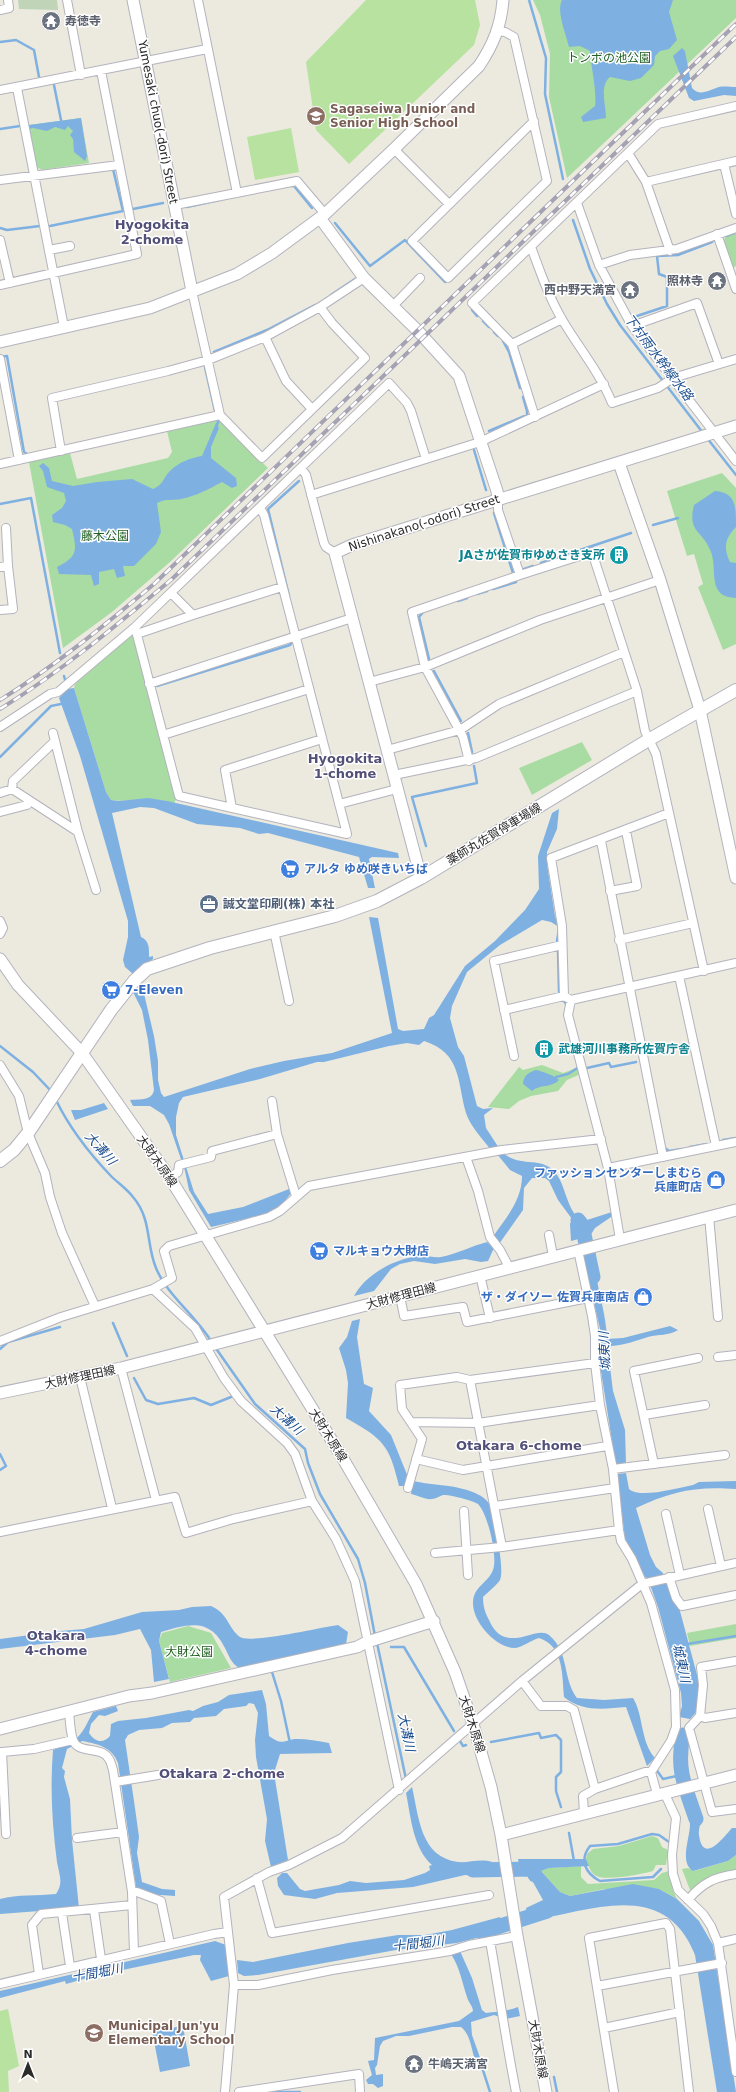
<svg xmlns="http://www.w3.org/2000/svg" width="736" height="2092" font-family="'DejaVu Sans','Noto Sans JP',sans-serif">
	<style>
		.green { fill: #a9dca2 }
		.cemetery { fill: #c0d4b8 }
		.pitch { fill: #b7e29f }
		.water { fill: #7eb1e2 }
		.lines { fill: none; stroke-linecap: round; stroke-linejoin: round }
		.stream { stroke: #7eb1e2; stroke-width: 2.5 }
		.river { stroke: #7eb1e2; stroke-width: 15 }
		.minor-casing { stroke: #b3b3bd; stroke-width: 10 }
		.tertiary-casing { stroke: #b3b3bd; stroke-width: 13 }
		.secondary-casing { stroke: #b3b3bd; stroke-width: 14 }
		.minor { stroke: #fff; stroke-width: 8 }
		.tertiary { stroke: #fff; stroke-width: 11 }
		.secondary { stroke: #fff; stroke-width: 12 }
		.rail-casing { stroke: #a4a2b3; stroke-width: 4 }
		.rail { stroke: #fff; stroke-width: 2.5; stroke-dasharray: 8; stroke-linecap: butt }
		.labels { text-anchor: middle; stroke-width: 3; stroke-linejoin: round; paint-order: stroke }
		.worship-label { font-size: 12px; font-weight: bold; fill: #5b616d; stroke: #fff; text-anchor: start }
		.park-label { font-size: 12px; fill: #226123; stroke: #fff }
		.education-label { font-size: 12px; font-weight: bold; fill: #785e54; stroke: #fff; text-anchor: start }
		.street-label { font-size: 12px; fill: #2b2b2b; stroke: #fff }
		.culture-label { font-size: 12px; font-weight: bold; fill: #0d838f; stroke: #fff; text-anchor: end }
		.shop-label { font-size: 12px; font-weight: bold; fill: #366cbe; stroke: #fff; text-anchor: start }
		.service-label { font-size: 12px; font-weight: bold; fill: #4e5e75; stroke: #fff; text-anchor: start }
		.neighbourhood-label { font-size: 13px; font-weight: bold; fill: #525078; stroke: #fff }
		.water-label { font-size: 13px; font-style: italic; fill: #1c4e8f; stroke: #fff }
	</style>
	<rect width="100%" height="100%" fill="#ece9df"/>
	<!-- green -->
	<path class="green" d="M533,0H736V18L567,178L549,97L550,54L540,15Z
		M81,118L89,163L42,170L36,167L29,125Z
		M736,232V266L733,268L724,240L726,236Z
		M219,420L268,468L170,562L112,612L63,648L29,462L70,453L77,479L168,458L172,452L167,431Z
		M722,473L736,488V644L723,650L698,587L703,584L694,554L687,556L667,491Z
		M133,634L177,797L174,804C153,795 132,803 111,800L106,792L74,688L75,684Z
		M582,742L592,760L532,795L519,768Z
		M542,1065L563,1073L579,1067L583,1073L567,1080L558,1091L531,1096L519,1101L509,1109L488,1107L519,1067L523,1070Z
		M736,1624V1638L690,1646L687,1633Z
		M188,1626L211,1633L231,1668L170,1682L159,1641L162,1633Z
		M652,1836L658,1838L662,1847L668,1850L666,1865H656L653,1871C642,1874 603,1882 595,1875C590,1872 588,1864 586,1859L587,1854L593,1849L619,1846Z
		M736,1855V1871L707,1878L690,1890L682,1869L688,1868L694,1871L728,1861Z
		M581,1866V1877L588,1884L654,1880L662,1873L669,1871L673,1891L677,1899L659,1889H604L570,1896L560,1892L541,1871L549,1868Z"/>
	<!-- cemetery -->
	<path class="cemetery" d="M18,0H57L58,10L19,9Z"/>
	<!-- pitch -->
	<path class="pitch" d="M366,0H475L480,25L474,45L349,164L316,130L306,62Z
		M291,128L299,172L255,180L247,137Z
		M8,2009L19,2066L8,2071L9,2092H0V2011Z"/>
	<!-- water -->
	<path class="water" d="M562,0H673L669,12L677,40L669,49L660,51L655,56L654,65L641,78L630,81L610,77C599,86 606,105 606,118L583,122L581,117L595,106C597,90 591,68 590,51L580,46L569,47C566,34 556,12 562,0Z
		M682,48L685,51L692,88C700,97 709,90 719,87C724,86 731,87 736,87V96L724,95L694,101L689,98L673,56Z
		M81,118L87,156L85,161L74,152L73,139L70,135L73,131L68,126L65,130L55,127L47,131L33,128L29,129V125Z
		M216,423L219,428L211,447V458L236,478L237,486L232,488L222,482C209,489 196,496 181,499C172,501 167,498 157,503L161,532L156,544L134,566H123L125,576L117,578L114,569L99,572V584L94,586L91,575L59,574L57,567C78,557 77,550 72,529L65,525L53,522L52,515L62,508L66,501L64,493L47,487L43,471L39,466L43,463L49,468L52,481L73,486L97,482L132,479L153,489C163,485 163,478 170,471C179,462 190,458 202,456Z
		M715,491C736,493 736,505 736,527C725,538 723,548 730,562L736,563V598C706,597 718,570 711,552C703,530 687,533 694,505Z
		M74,688L106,792L111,800L119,801L148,798L167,801L398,853L399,858L372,857L369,859L375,888H368L359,857L268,833L259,834L240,828L197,824L154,808L140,807L112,813L141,937C150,941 149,949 149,957L153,956V959L133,974L125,967L123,960L128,937V921L80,756L59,698L67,689Z
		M559,809L557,829L547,852V864L555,916L559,927L551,922L542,920L500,945L467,972L452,1006L450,1018L458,1047L464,1056L477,1106L483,1109L493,1108L484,1115L486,1128L499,1148L490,1149C483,1139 470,1126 466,1113C457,1082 462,1053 424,1041L419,1045L407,1043L389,1046L324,1062H317L260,1079L183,1097L179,1103L176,1117V1135L194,1192L208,1214L243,1207L289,1189L292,1192L280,1207L267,1214L211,1227L189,1190L185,1171L169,1124L164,1115L150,1106H133L130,1100C140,1099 152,1101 154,1090L148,1040L142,1010L132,990L141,981L154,1036L158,1061V1080L161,1093L164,1097L250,1069L284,1061L332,1053L392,1033L369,917L378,918L398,1029L403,1031L424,1029L429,1018L434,1015L465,966L495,941L525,910L539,889L538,856L552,813Z
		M536,1070C541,1071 556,1076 559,1080C552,1088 540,1084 532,1091L523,1084C523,1076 529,1072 536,1070Z
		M104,1103L108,1109L75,1120L71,1110H81Z
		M503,1153C521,1168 539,1156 554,1171C566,1184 565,1205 579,1219L587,1220L612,1212L611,1217L595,1228L590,1236L571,1241L570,1224L572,1219L558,1200L549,1181L545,1178H532L524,1188L523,1210L499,1244L492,1238C506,1218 522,1200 522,1176L510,1170L497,1154Z
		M487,1242L494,1248L488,1261L481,1262L465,1259L435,1264L414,1261L400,1264L391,1269L374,1291L354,1296C366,1274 394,1259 419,1256C427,1255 433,1258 441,1257C456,1254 472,1246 487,1242Z
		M594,1256C595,1284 606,1310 607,1339L623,1338L670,1326L678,1330C668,1336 659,1334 648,1337C635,1341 625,1345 611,1346L607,1351L606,1361L610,1367L613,1391L625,1430L626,1464L616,1466L600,1365V1329L585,1264L586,1257Z
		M360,1319L357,1337L364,1384L373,1388L369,1411L391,1435L408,1477L405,1486H399C389,1444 383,1439 346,1418L348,1383L346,1370L339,1348L347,1337L352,1321Z
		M626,1473L629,1489C640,1499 677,1488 693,1485L699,1482L736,1481V1489C696,1486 672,1491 636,1508L650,1555L656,1567L663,1573L664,1583L668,1584L680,1611L700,1686L697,1711L690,1719L679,1717L682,1706L681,1693L658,1607L648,1579L644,1576L625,1539L617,1474Z
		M413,1481C434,1486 459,1484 479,1495C482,1496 488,1501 490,1505C494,1516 505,1570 500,1580C497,1585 488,1592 483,1597C483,1606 485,1613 489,1620C505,1657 536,1624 549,1635C570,1653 562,1678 577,1698L604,1700L633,1698C644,1716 640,1741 655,1758L647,1766L626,1707C604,1709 582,1712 564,1697C562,1675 564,1646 539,1638C531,1640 522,1648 514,1648C495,1647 472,1621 473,1602C474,1586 488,1583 493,1570C498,1557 488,1514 478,1504C475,1501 448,1494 443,1495C440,1496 435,1499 432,1499C426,1500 417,1495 411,1494Z
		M211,1606C228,1613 228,1628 240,1637C250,1644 323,1627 338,1625L348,1632L346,1644L239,1668C231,1663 229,1656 225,1648C210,1617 188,1624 161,1632L159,1641L169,1679L154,1682L151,1650L140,1629L115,1635L0,1649V1639L60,1631L84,1629L142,1612L179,1610L192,1607Z
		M262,1690L266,1704L269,1736C284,1747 284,1739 297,1739C307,1739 318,1741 329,1743L332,1753L280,1754L274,1773L288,1860L271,1867L265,1841L267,1819L256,1757L255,1740L258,1713L254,1704L249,1703L246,1706L224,1709L216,1716L194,1718L190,1722L172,1723L162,1728L139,1730L128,1735L125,1740L135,1808L139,1837L137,1853L142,1882L162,1889L175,1890V1896L147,1894L136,1887L118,1763C112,1747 98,1744 82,1741L67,1749L62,1768L65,1771L64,1777L70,1799L72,1840L79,1908L0,1914V1899C18,1894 37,1896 56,1894C64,1883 59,1874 57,1862C52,1824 50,1788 53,1750C80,1741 81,1735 93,1712L116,1706L118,1711L105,1716L99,1715L91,1724L89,1733C95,1742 103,1744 110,1736L111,1724L118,1721L146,1718L189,1710L193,1711L203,1706L218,1702L229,1695Z
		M412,1787C419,1817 420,1857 458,1862C469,1863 481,1858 492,1862L494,1877L465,1875L413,1887L337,1893L315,1899L284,1895L278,1886L277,1878L282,1873H287L300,1889L305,1891L339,1885L350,1881L366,1883L404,1880L425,1873L430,1870L429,1866L432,1865C413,1848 411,1818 406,1793Z
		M692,1798C694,1804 699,1812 701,1819C701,1824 698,1829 699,1835C703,1865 723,1838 732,1828H736V1855L728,1861L693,1871C679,1862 690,1839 690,1824C690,1816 688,1808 685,1800Z
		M518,1859H586L589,1866L549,1868L541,1871L560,1892L570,1896L633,1884L659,1889L677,1899L699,1921L713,1945L736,2092H717L695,1955C664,1877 590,1912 528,1921L526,1908L543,1900L529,1875L521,1874Z
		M500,1917L503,1931L457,1943L396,1950L258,1975L244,1976L238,1973L237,1960L253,1962L348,1943L398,1935H425L452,1930Z
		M215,1941L226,1945L229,1976L211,1981L200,1960L201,1955H194L94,1976L66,1984L65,1981L0,1998V1991Z
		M460,1951L472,1978L482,2010L486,2013C497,2012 508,2011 518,2007L520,2016L505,2019L494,2015L471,2022L472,2035L483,2066L477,2065C471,2052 472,2036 461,2027H452L409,2036H396L383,2041L380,2046L377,2065L375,2068L376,2075L383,2074V2086L378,2088L373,2084H368L366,2080L372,2075L368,2061L374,2060L375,2038L459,2021L473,2011C473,2006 468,2002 467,1997C462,1982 460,1968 451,1954Z
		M183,2026L190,2066L160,2072L152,2031Z"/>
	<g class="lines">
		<!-- stream -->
		<path class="stream" d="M529,0L546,58L545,94L563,179
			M0,42L16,40L34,50L39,77
			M54,85L61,120
			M0,129L20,126
			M291,186H294L312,208
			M187,207L219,200
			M133,209L163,203
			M573,220L590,269L607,304L620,325L703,433
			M335,223L370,266L405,240L445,282
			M50,226L123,211L113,169
			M0,228L7,230L40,226
			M726,236L734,233
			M331,295L355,279
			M472,310L477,316
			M637,316L667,306V277L659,274L657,256L678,255L712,242
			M483,321L489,327
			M494,332L498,336
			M503,341L509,352L520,388
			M214,352L267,330L315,305
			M0,357L7,356L24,452L26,453
			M205,367L215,411
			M217,425L218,422
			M489,431L527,415V411L523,397
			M707,438L736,475
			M474,450L486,490
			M0,504L31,498L60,653
			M494,513L513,573
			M653,525L678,518
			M541,563L631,533
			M524,569L533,566
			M493,589L516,582
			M477,594L487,591
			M289,596L268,509L299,481
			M458,601L467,598
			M424,611L419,617L429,659
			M434,671L461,721
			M64,676L66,683
			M157,686L290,645L294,639
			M468,733L472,752
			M0,757L51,706L61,704
			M426,846L412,797L477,783L474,766
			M557,941L559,929
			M558,949L559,992
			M563,999L566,1004
			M0,1046L33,1072L52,1092
			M587,1068L609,1063L611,1067L636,1062
			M556,1077L568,1074L579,1067
			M56,1100C70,1129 88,1152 111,1176C118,1183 127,1189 133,1197C152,1219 146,1245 156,1268C167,1295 195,1315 211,1341
			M723,1140L736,1138
			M690,1147L707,1144
			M665,1148L669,1151L682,1149
			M113,1323L127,1356
			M215,1347L255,1404L305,1449L308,1463L320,1494L358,1559L365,1583L375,1636
			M0,1349L8,1342L60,1327
			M134,1378L146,1400L158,1404L194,1398L211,1405L231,1397
			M0,1454L6,1466L0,1470
			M377,1643L406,1779
			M687,1644L736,1636
			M391,1647H404L454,1731
			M272,1672L281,1701L290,1743
			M460,1741L463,1746L466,1745
			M491,1742L539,1733L541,1738L556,1735L561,1740V1772L556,1777V1791L561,1807
			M655,1768L663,1779L681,1775
			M569,1833L574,1861
			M661,1869L653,1877L600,1881C585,1873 579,1860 590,1846L618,1844L652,1834L659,1835L669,1842
			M481,2064L490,2092
			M554,2077L557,2092
			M276,2092H300"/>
		<!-- river -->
		<path class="river" d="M578,1220L582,1225L593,1277
			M683,1735C676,1770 685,1786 696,1819
			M473,1870L532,1869L535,1875
			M482,1932L547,1911"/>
		<defs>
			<path id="minor" d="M67,0L81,75
				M198,0L237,193
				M0,10L9,8L8,0
				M498,31L505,32L514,37L547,181L448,278L412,241L534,121
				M17,88L64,327
				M0,90L207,49
				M394,149L449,204
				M628,153L646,182L670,251
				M724,164L736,214
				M0,180L119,165
				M646,182L736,161
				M577,203L599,265L632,326L736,461
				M175,205L297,181L325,214
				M717,234L736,289
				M0,240L10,283
				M531,247C540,271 549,298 563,321C579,348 600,373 612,403L658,388L673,378L736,359
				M49,250L70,246
				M599,265L630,255L677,249L736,228
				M0,285L137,254L101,71
				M192,291L220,415L262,458L365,358L332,323L320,307
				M393,306L420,278
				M632,326L697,303L719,364
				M265,337L286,381L312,409
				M512,344L562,319
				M0,359L19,460
				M535,417L512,344L472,303L658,124L736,106
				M61,451L52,398L168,371L208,360L265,337L320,307L364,278
				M0,464L220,415
				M301,468L306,475L324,543L326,547L335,553
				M311,495L480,442L604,384
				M260,508L264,515L347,834L179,796L135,627L389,383L407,403L411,411L426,459
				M6,528L8,566
				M0,567L8,566L13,609L0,610
				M171,593L193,615L282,587
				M137,634L193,615
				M369,682L425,667L540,620L660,580
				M149,684L352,618
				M637,691L645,731L656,754L704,971
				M0,727L50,694L58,692L135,627
				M53,733L78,832
				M163,735L309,689
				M387,750L460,730L499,704L624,652
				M469,761L463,737L425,667L412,612L520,575
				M394,775L476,758L637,691L592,552L520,575L498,510V499
				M12,789L13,781L55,741
				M0,793L12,789L78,832L96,890
				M339,804L397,789
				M232,808L225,770L322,739
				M0,812L27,805
				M669,813L551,858L562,926L564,996L571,1000L736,963
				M601,841L663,1157
				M610,891L637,886L626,831
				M0,921L3,928L0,934
				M274,931L289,1001
				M619,940L693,923
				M679,976L716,1146
				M571,1000L568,1015L608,1168L620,1239
				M504,1010L564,996
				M514,1056L494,961L562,945
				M0,1065L19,1096L28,1133L45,1173L50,1197L62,1233L95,1306
				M272,1101L277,1134L296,1196
				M466,1157L478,1191L490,1237L500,1250L509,1267
				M608,1168L736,1142
				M170,1178L178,1172L179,1165L211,1157L212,1151L277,1134
				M709,1216L718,1317
				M549,1235L553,1256
				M578,1250L592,1316L595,1336V1363L600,1405L613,1469L619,1530L621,1541L632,1559L651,1603L675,1690L676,1727L671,1741L651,1772L657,1794
				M480,1275L490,1318
				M153,1289L195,1328L224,1378L241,1401L287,1443L295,1454L312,1501L336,1539L355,1581L399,1790
				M400,1296L404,1316L463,1307L467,1322L588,1298
				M0,1341L61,1317L153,1289L172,1278L164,1251L169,1246L269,1217L280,1211L309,1186L502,1150L601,1139
				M718,1357L736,1355
				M595,1363L470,1380L502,1547L619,1530
				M121,1368L156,1500
				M80,1377L112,1508
				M644,1415L705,1405
				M411,1422L478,1423L600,1405
				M416,1459L463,1470L607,1446
				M654,1464L634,1371L698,1358
				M613,1469L725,1455
				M408,1488L422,1439L402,1409L400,1385L457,1377L470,1380
				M495,1506L615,1488
				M708,1509L721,1566
				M464,1511L468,1575
				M666,1514L680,1575
				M0,1532L175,1497L186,1533L233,1519L312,1501
				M435,1553L502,1547
				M669,1577L676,1598L682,1606L736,1595
				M522,1681L541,1706H567L574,1710L595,1789
				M69,1712C70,1720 70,1731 73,1740C78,1755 101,1745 109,1759C111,1762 112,1767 113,1770L132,1892H137L161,1901L170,1944
				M736,1713L705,1718L700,1716L689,1728L712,1812L736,1809
				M700,1716L703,1685L701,1667L736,1661
				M0,1752H2L6,1834
				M2,1752L34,1749L73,1740
				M115,1782L158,1775
				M664,1792L676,1818L672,1855L673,1874L678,1890L703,1914L711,1926L718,1943L736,2072
				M584,1814L583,1796L595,1789L645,1772H651
				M77,1838L123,1832
				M257,1878L272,1933L489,1895
				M132,1892L134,1952
				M688,1900C702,1883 715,1877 736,1874
				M94,1910L101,1959
				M62,1913L70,1966
				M490,1941C499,1991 506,2042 516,2092
				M718,1943L736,1939
				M39,1974L32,1925L41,1914L132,1905
				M0,1984L214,1934L228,1932
				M234,1985H258L332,1970L450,1951L469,1945L517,1936
				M597,1986L722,1963
				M604,2028L680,2012
				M225,2092L234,1985L224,1897L269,1872L289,1865L342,1838L522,1681L642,1584L736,1563
				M239,2092L359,2074L360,2092
				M614,2092L589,1938L666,1923L670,1929L689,2092"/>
			<path id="tertiary" d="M133,0L192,291
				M320,218L364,278L418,331L459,376L497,491L498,499
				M0,342L150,308L237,274L272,253L325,214L394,149L479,66C493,45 501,26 503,0
				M619,463L660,580L700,710L736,878
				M421,878L335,553L352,545L736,426
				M0,959L18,985L82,1053L170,1178L342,1457L416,1584L455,1672L473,1724L491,1787L501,1835L517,1936L546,2092
				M0,1393L121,1368L736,1210
				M0,1729L129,1696L152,1693L357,1647L367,1642L434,1621
				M501,1835L736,1775"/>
			<path id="secondary" d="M0,1161L14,1150L28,1133L111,1010L134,981L147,969L210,948L335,916L377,901L421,878L650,739L736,690"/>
		</defs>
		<!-- minor casing -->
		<use href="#minor" class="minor-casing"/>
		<!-- tertiary casing -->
		<use href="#tertiary" class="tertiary-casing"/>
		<!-- secondary casing -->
		<use href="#secondary" class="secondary-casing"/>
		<!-- minor -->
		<use href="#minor" class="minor"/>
		<!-- tertiary -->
		<use href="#tertiary" class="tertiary"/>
		<!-- secondary -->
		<use href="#secondary" class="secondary"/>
		<defs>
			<path id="rail" d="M0,700C55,666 105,625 154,584L736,24
				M0,709C62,671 117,625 172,579L736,37"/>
		</defs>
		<!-- rail casing -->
		<use href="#rail" class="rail-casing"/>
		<!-- rail -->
		<use href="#rail" class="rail"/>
	</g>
	<!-- icons -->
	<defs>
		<symbol id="temple-disc" viewBox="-11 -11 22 22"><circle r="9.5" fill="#6b7280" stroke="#fff"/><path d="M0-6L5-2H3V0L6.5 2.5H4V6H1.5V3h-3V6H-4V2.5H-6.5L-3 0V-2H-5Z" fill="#fff"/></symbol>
		<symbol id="school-disc" viewBox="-11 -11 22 22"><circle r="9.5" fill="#8d6e63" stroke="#fff"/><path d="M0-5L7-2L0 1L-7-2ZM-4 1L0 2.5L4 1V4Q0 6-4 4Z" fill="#fff"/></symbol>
		<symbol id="building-disc" viewBox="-11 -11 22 22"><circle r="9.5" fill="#0f9aa8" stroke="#fff"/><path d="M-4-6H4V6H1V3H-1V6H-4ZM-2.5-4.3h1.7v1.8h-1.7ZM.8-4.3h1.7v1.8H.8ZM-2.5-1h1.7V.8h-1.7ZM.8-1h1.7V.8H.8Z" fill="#fff"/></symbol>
		<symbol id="supermarket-disc" viewBox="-11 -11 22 22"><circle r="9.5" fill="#3f7fe0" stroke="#fff"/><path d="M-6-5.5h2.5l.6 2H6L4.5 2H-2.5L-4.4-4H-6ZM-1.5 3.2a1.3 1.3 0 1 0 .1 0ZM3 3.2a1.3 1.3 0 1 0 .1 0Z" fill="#fff"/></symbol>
		<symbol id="office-disc" viewBox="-11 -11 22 22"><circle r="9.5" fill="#5c6f8a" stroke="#fff"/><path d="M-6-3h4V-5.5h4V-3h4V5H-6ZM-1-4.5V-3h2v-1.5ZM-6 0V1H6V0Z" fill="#fff"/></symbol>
		<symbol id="shop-disc" viewBox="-11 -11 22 22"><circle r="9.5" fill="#3f7fe0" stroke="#fff"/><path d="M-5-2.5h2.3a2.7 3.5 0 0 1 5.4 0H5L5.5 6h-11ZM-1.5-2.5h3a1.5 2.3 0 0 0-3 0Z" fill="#fff"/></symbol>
	</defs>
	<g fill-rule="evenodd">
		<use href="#temple-disc" x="40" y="10" width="22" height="22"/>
		<use href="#school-disc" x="305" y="105" width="22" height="22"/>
		<use href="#temple-disc" x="706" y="270" width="22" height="22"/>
		<use href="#temple-disc" x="619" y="279" width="22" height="22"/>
		<use href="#building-disc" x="608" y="544" width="22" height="22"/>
		<use href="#supermarket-disc" x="279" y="858" width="22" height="22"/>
		<use href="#office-disc" x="198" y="893" width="22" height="22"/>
		<use href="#supermarket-disc" x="100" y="979" width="22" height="22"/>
		<use href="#building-disc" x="533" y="1038" width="22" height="22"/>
		<use href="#shop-disc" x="705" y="1169" width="22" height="22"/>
		<use href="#supermarket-disc" x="308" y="1240" width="22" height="22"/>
		<use href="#shop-disc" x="632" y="1286" width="22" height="22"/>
		<use href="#school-disc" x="83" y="2022" width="22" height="22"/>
		<use href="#temple-disc" x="403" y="2053" width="22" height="22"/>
	</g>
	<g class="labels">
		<!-- worship labels -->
		<g class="worship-label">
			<text x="65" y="25">寿徳寺</text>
			<text x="703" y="285" text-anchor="end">照林寺</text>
			<text x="616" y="294" text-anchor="end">西中野天満宮</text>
			<text x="428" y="2068">牛嶋天満宮</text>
		</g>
		<!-- park labels -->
		<g class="park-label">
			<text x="609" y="62">トンボの池公園</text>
			<text x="105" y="540">藤木公園</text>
			<text x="189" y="1656">大財公園</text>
		</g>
		<!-- education labels -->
		<g class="education-label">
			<text x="330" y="113">Sagaseiwa Junior and<tspan x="330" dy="14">Senior High School</tspan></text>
			<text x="108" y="2030">Municipal Jun'yu<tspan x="108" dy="14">Elementary School</tspan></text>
		</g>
		<!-- street labels -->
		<g class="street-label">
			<text transform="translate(158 122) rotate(79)" y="4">Yumesaki chuo(-dori) Street</text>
			<text transform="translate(424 523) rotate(-18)" y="4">Nishinakano(-odori) Street</text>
			<text transform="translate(494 834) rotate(-31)" y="4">薬師丸佐賀停車場線</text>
			<text transform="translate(157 1161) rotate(55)" y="4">大財木原線</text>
			<text transform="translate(401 1296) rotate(-15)" y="4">大財修理田線</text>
			<text transform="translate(80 1377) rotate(-12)" y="4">大財修理田線</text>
			<text transform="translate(328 1435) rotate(58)" y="4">大財木原線</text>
			<text transform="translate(472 1724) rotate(72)" y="4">大財木原線</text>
			<text transform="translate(538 2049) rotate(80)" y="4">大財木原線</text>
		</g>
		<!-- culture labels -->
		<g class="culture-label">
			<text x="605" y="559">JAさが佐賀市ゆめさき支所</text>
			<text x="558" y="1053" text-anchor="start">武雄河川事務所佐賀庁舎</text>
		</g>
		<!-- shop labels -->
		<g class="shop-label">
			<text x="304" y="873">アルタ ゆめ咲きいちば</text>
			<text x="125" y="994">7-Eleven</text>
			<text x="702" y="1177" text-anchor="end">ファッションセンターしまむら<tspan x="702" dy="14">兵庫町店</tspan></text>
			<text x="333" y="1255">マルキョウ大財店</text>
			<text x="629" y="1301" text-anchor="end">ザ・ダイソー 佐賀兵庫南店</text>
		</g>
		<!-- service labels -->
		<g class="service-label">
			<text x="223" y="908">誠文堂印刷(株) 本社</text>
		</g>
		<!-- neighbourhood labels -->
		<g class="neighbourhood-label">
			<text x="152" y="229">Hyogokita<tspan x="152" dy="15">2-chome</tspan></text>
			<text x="345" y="763">Hyogokita<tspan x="345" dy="15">1-chome</tspan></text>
			<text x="519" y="1450">Otakara 6-chome</text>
			<text x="56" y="1640">Otakara<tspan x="56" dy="15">4-chome</tspan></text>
			<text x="222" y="1778">Otakara 2-chome</text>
		</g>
		<!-- water labels -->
		<g class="water-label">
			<text transform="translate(659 357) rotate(53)" y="5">下村雨水幹線水路</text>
			<text transform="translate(101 1148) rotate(48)" y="5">大溝川</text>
			<text transform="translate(604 1351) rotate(-93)" y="5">城東川</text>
			<text transform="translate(287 1419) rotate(42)" y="5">大溝川</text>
			<text transform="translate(682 1663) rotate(78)" y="5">城東川</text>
			<text transform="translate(407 1732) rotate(78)" y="5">大溝川</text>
			<text transform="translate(418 1943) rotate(-7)" y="5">十間堀川</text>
			<text transform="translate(97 1972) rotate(-11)" y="5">十間堀川</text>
		</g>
	</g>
	<!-- north arrow -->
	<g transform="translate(28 2064)" stroke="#ffffff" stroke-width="3" paint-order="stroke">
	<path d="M0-3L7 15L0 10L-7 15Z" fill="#2b2b2b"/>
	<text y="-6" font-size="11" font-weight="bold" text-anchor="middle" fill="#2b2b2b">N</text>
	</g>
</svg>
